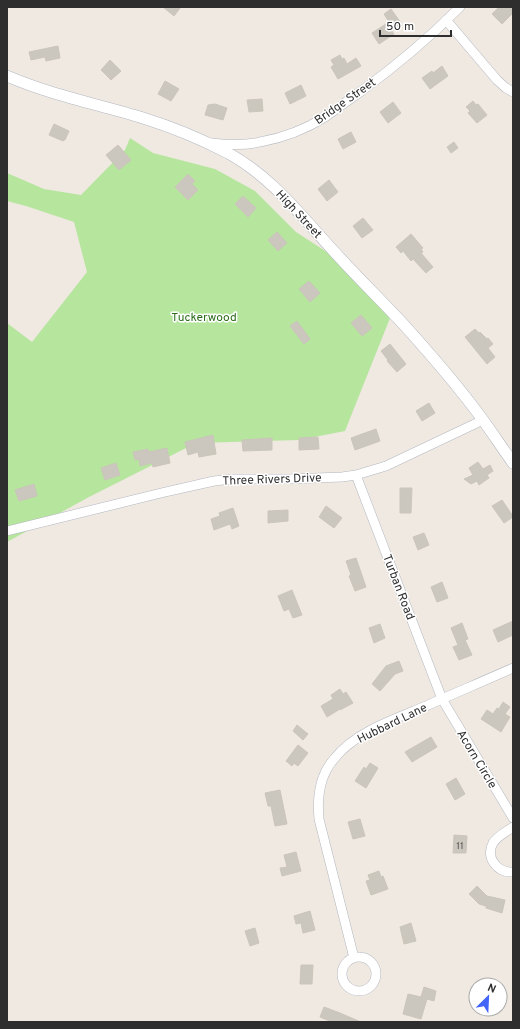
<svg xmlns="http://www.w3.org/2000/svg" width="520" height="1029" font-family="Overpass,sans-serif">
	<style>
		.green { fill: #b6e59e }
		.building { fill: #cbc7bf; stroke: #cbc5ba }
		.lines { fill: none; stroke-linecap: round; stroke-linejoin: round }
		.minor-casing { stroke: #b4b7c1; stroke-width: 10 }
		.tertiary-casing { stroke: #b4b7c1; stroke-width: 12 }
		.minor { stroke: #fff; stroke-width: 9 }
		.tertiary { stroke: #fff; stroke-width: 11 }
		.labels { text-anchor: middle; stroke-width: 3; stroke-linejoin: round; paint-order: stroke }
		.number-label { font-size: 10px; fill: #555452 }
		.street-label { font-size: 12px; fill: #2e2e2e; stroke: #fff }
		.park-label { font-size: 12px; fill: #2c6e1b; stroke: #fff }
	</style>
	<rect width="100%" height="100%" fill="#efe9e1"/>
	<!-- green -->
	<path class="green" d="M130,138L153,153L215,169L255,191L296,232L350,267L394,308L345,431L299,440L196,443L89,497L7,542V323L32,342L87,272L74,222L26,206L7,201V173L44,189L81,195L125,150Z"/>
	<!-- building -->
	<path class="building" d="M163,7H181L174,16Z
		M499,7H513V13L502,24L492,14Z
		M391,9L401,23L391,30L394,34L379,44L372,33L389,22L384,14Z
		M58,46L60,58L46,61L45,57L31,60L29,52Z
		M340,55L342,59L344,58L347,64L356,58L361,66L338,79L331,67L334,65L331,60Z
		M110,60L121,71L111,80L101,70Z
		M442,66L448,76L430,89L422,78L432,71L433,73Z
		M165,81L179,89L171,101L158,94Z
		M301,85L306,96L290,104L285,93Z
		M262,99L263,111L249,112L247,100Z
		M473,101L476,105L478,104L487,115L477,123L468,113L470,111L466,107Z
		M393,102L401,113L388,123L380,112Z
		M215,104L227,108L223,120L205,115L208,105Z
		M54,124L69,131L65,140H64L63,141L49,135Z
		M351,132L356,142L343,149L338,139Z
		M454,142L458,148L451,153L447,147Z
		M118,145L131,160L119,170L106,155Z
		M188,174L195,181L192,184L198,190L188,200L175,187Z
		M329,180L338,192L327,201L318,189Z
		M243,196L256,208L248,217L235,204Z
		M363,218L373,230L362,238L353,226Z
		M277,232L287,243L278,251L268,240Z
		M411,234L423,248L421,249L423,252L421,253L433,267L426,273L413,259L411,261L403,251L401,253L396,247Z
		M309,281L320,293L310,302L299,289Z
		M361,315L372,328L362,336L351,323Z
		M297,321L310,339L304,344L290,326Z
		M475,329L479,333L480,332L487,339L488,338L493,344L488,348L495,357L487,364L465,337Z
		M390,344L406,364L397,372L387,361L388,360L381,351Z
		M429,403L435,413L422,421L416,411Z
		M376,429L380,441L355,450L351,438Z
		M213,435L216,454L199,457L198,452L188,455L185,442Z
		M318,437L319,449L299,450V438Z
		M272,438V450L243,451L242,440Z
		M167,448L170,463L153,467L152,463L140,466L139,459L135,460L133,452L148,449L149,452Z
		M478,462L483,469L490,465L493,471L487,475L489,478L479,485L477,481L471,484L464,479L473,475L469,468Z
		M116,463L120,475L105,480L101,468Z
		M34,484L37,496L19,501L15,490Z
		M400,488H412L411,513H400Z
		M502,500L513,516V517L504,523L492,506Z
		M326,506L342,518L334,528L319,517Z
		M233,508L239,526L232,529L230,524L214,530L211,519L220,516L219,513Z
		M288,510V521L268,523V511Z
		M424,533L429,545L418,550L413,537Z
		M356,558L366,587L355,591L349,576L351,575L346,561Z
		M442,582L448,598L437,602L431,587Z
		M292,590L302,615L293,618L289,609L284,611L278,596Z
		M513,621V635L498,642L493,630Z
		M462,623L468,639L465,640L472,655L459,660L453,647L458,645L451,628Z
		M380,624L385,638L374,643L369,628Z
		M399,661L403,671L395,674L380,691L372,684L386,666Z
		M340,689L343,694L346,692L353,703L340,710V709L327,717L321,706L333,699L331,695Z
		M503,702L510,707L505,714L510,717L501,732L481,719L487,710L493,714L497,708L499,709Z
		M297,725L308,734L303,740L293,731Z
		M431,737L437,747L412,762L405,752Z
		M298,745L308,753L298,766L294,763L292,766L286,761Z
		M370,763L378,768L366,788L355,781L364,767L366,769Z
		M456,778L465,794L455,800L446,784Z
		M280,790L287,824L275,826L271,806H268L265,793Z
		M360,819L365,836L353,839L348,822Z
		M454,835L467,836L466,853H453Z
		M296,852L301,871L282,876L280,868L287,867L284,855Z
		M379,871L381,877L383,876L388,889L371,895L366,881L370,880L368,875Z
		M477,886L487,896L505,900L502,913L486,908V906L479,904L469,894Z
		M310,911L315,930L303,933L301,923L296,924L294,916Z
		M411,923L416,941L404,944L400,927Z
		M255,928L259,943L250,946L245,931Z
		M301,965H313L312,984H300Z
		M424,987L436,991L434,1001L427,999L421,1019L403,1014L408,994L421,997Z
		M324,1007L340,1013L361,1022H332L320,1017Z"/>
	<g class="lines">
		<defs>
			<path id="minor" d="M446,20L497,80L506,88L513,92
				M211,143C228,145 244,146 260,142C282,138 306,129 325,117C337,109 348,100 360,92C396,66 429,38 460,7
				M356,475L442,699L513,818
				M7,531L161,493L214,481L232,479H289L342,477L356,475L386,466L483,420
				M513,827C506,832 497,836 493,843C485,857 497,873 513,872
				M342 974a17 17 0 1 1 34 0a17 17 0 1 1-34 0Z
				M354,958L319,819C317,798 319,776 334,759C355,732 395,719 426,706C455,693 484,681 513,668"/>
			<path id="tertiary" d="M7,76C51,95 97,104 143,118C172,127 201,139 228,153C270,176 298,212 330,247C354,274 380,299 405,326C432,356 459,387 483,420C493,434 503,449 513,463"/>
		</defs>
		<!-- minor casing -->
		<use href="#minor" class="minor-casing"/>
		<!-- tertiary casing -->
		<use href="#tertiary" class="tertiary-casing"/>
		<!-- minor -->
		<use href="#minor" class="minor"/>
		<!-- tertiary -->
		<use href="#tertiary" class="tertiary"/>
	</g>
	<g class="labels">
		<!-- number labels -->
		<g class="number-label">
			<text x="460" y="849">11</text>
		</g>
		<!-- street labels -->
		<g class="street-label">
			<text transform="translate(345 101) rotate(-35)" y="4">Bridge Street</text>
			<text transform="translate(299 214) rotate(47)" y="4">High Street</text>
			<text transform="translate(272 479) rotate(-2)" y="4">Three Rivers Drive</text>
			<text transform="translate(399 587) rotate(69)" y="4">Turban Road</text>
			<text transform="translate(392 723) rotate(-26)" y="4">Hubbard Lane</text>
			<text transform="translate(477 759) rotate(59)" y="4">Acorn Circle</text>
		</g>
		<!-- park labels -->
		<g class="park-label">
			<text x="204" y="321">Tuckerwood</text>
		</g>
	</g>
	<!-- border -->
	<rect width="520" height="1029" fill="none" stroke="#2e2e2e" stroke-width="16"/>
	<!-- north arrow -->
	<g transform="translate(488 997) rotate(24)"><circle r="19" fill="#ffffff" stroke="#ababab"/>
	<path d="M0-3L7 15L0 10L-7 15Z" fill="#4264fb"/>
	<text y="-6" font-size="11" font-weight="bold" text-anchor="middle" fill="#2e2e2e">N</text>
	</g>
	<!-- scale -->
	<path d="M380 30v6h71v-6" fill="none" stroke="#2e2e2e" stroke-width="2"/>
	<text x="386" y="30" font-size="12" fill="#2e2e2e" stroke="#ffffff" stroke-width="3" paint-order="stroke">50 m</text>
</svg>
